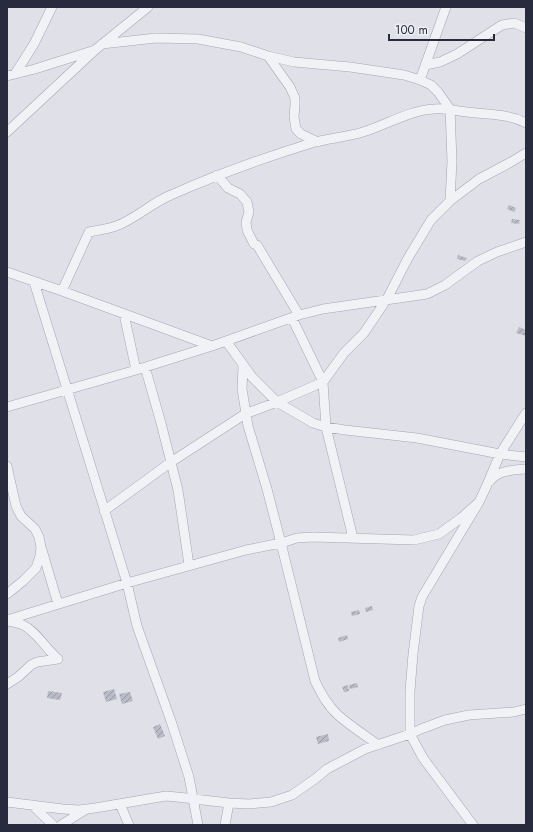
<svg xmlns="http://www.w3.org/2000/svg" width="533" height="832" font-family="Jost,sans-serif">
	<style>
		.building { fill: url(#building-hatch) }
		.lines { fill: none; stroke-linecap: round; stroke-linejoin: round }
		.minor-casing { stroke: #a4a6b2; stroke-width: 10 }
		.minor { stroke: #f1f2f6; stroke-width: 9 }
	</style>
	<defs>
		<pattern id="building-hatch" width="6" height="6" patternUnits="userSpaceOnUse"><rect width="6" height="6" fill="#b9bbc7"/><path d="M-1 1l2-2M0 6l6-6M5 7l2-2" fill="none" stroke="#9698a3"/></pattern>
	</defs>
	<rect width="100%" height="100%" fill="#dfe0e8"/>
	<!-- building -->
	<path class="building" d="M509,205L516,208L514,212L507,209Z
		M512,219L520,220L519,224L511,223Z
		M458,255L467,258L465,261L457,259Z
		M519,327L526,330V336L516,333Z
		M372,606L373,610L366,612L365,608Z
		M359,610L360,614L352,616L351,612Z
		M347,635L348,639L339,642L338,638Z
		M357,683L358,687L350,689L349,685Z
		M348,685L349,691L344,692L342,687Z
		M114,689L117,699L106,702L103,692Z
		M48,691L62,693L60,700L47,698Z
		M130,692L133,701L122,704L119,694Z
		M160,724L165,736L158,739L153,727Z
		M328,734L329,741L318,744L316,737Z"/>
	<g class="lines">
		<defs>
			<path id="minor" d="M102,44L156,38L198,39L241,47L268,56L294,62L350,67L404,75L420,80L431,85L438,92L450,109L452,161L450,201
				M268,56L290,87L295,98V105L294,117L296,129L301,134L318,142
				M425,65L440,62L457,54L502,25L514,23L526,28
				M15,74L34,44L52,7
				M7,76L35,69L92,51
				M420,80L446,7
				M7,132L95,50L148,7
				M217,175L228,188L240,194L247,202L249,212L246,222L247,230L254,244L257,245L299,315
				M7,272L62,291L212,346
				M34,282L127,583L246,550L281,543L297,538L313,537L414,540L439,534L461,518L479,502
				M62,291L89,232C98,230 108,229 116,226C136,219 151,203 171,195C218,174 266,157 315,142C331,138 347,137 363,132C386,125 410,110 434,109C445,108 456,111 467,112C488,115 506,113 526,123
				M124,314L136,370
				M292,318L323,382L326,427L353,538
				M226,341L252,377L277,402L313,423L326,427L345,430L417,438L500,454L526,457
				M243,366L242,389L248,426L267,489L281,543L315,681C321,693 327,705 338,715C350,726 365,735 378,745
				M145,367L161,423L178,490L189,565
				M7,407L136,370L212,346L299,315L323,309L427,294L445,285L478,261L497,252L526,242
				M7,466L16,506L21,516L35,529L39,537L41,547L40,556L36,568L23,581L7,594
				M490,481C498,470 514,470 526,469
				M104,511L171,462L245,414L277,402L323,382L344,353L364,333L387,299L408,258L431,220L450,201L479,179L511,162L526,153
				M42,550L58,604
				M7,620L127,583L137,626L171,721L189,777L198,825
				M7,621C12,622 18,623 23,625C36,631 47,650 58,659
				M7,684L18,677L31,665L37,662L58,659
				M7,802L63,809L79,810L95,808L166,796L177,797L229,803L249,804L271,802L292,795L315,779L327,769L365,749L410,734L421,729L445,720L469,715L514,712L526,709
				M120,804L129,825
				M32,805L53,825
				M61,825L85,810
				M225,825L229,803
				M473,825L423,758L410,734V691L413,654L419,606L422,597L479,502L487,485L500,454L522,419L526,413"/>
		</defs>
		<!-- minor casing -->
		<use href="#minor" class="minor-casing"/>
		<!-- minor -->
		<use href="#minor" class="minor"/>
	</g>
	<!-- border -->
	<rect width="533" height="832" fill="none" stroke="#282b3e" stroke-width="16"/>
	<!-- scale -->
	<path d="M389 34v6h105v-6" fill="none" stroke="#282b3e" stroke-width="2"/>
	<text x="395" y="34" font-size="12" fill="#282b3e" stroke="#eeeff5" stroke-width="3" paint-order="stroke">100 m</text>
</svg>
